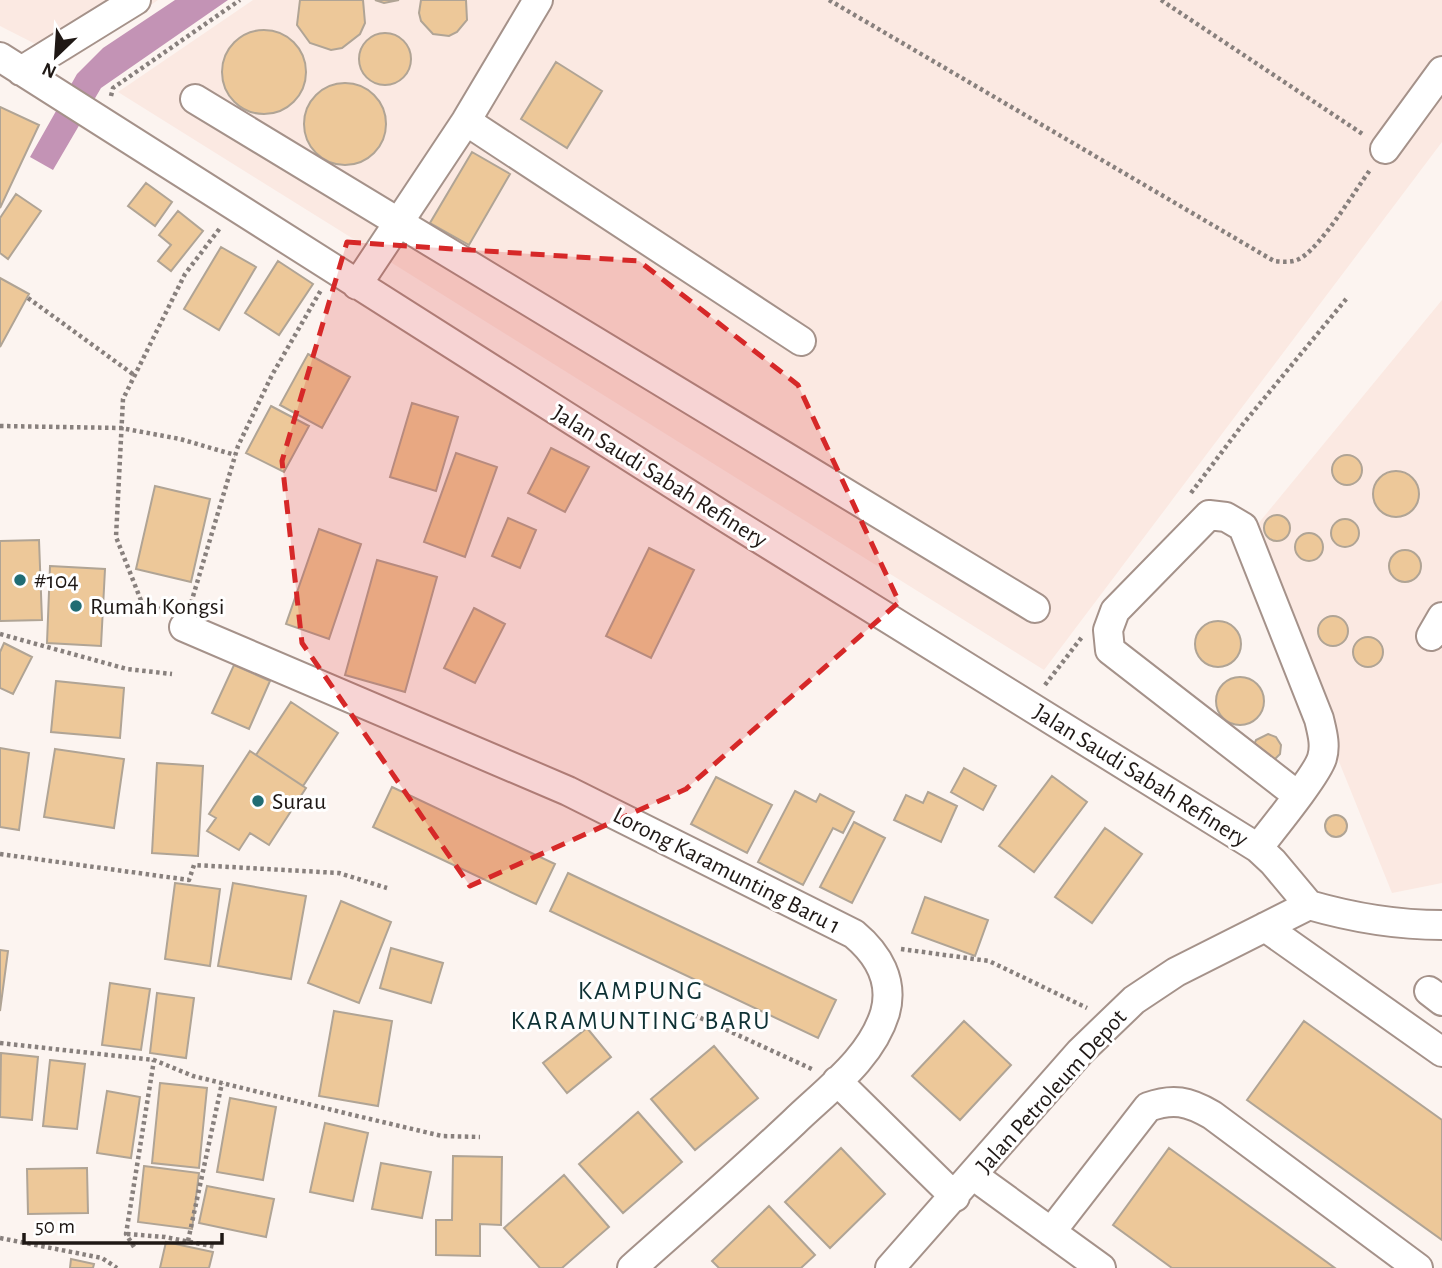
<svg xmlns="http://www.w3.org/2000/svg" width="1442" height="1268" font-family="'Alegreya Sans',sans-serif">
	<style>
		.built { fill: #fbe9e2 }
		.water { fill: #c393b5 }
		.building { fill: #edc899; stroke: #b0a495; stroke-width: 2 }
		.lines { fill: none; stroke-linecap: round; stroke-linejoin: round }
		.minor-casing { stroke: #a5928a; stroke-width: 32 }
		.path { stroke: #88807d; stroke-width: 4.5; stroke-dasharray: 3.5 3.5; stroke-linecap: butt }
		.minor { stroke: #fff; stroke-width: 28 }
		.marked { fill: #d62828; fill-opacity: 0.2; stroke: #d62828; stroke-width: 5; stroke-dasharray: 14 9; stroke-linejoin: round }
		.poi-dot { fill: #216c73; stroke: #fff; stroke-width: 2.5 }
		.labels { text-anchor: middle; stroke-width: 6; stroke-linejoin: round; paint-order: stroke }
		.street-label { font-size: 24px; fill: #1f1815; stroke: #fff }
		.poi-label { font-size: 24px; fill: #1f1815; stroke: #fff; text-anchor: start }
		.neighbourhood-label { font-size: 26px; letter-spacing: 2px; fill: #0e3134; stroke: #fff }
	</style>
	<rect width="100%" height="100%" fill="#fcf4f0"/>
	<!-- built -->
	<path class="built" d="M0,0H158L69,61L0,26Z
		M253,0H1442V142L1044,670L118,92Z
		M1442,300V883L1392,893L1248,536Z"/>
	<!-- water -->
	<path class="water" d="M175,0H228L101,88L53,170L30,157L77,74L103,48Z"/>
	<!-- building -->
	<path class="building" d="M300,0H363L365,23L360,34L342,48L331,50L310,43L297,25Z
		M375,0H399L384,3Z
		M421,0H466L467,20L457,32L449,36L433,34L421,21L419,13Z
		M222 72a42 42 0 1 1 84 0a42 42 0 1 1-84 0Z
		M359 59a26 26 0 1 1 52 0a26 26 0 1 1-52 0Z
		M556,62L602,91L567,148L521,119Z
		M304 124a41 41 0 1 1 82 0a41 41 0 1 1-82 0Z
		M0,107L39,125L0,208Z
		M472,152L510,174L469,245L430,223Z
		M146,183L172,202L155,226L128,206Z
		M16,194L41,211L8,259L0,253V218Z
		M178,211L203,231L171,271L158,261L171,245L159,235Z
		M221,247L256,267L219,330L184,309Z
		M278,261L313,284L279,335L245,313Z
		M0,278L29,294L0,347Z
		M308,354L350,377L322,428L280,405Z
		M412,403L458,417L436,491L390,477Z
		M271,406L309,426L284,472L246,453Z
		M551,448L589,467L565,512L528,493Z
		M456,453L497,467L465,557L424,542Z
		M1332 470a15 15 0 1 1 30 0a15 15 0 1 1-30 0Z
		M1373 494a23 23 0 1 1 46 0a23 23 0 1 1-46 0Z
		M155,486L210,499L191,582L136,569Z
		M1264 528a13 13 0 1 1 26 0a13 13 0 1 1-26 0Z
		M508,518L536,530L520,568L492,556Z
		M1331 533a14 14 0 1 1 28 0a14 14 0 1 1-28 0Z
		M319,529L361,544L329,639L286,624Z
		M1295 547a14 14 0 1 1 28 0a14 14 0 1 1-28 0Z
		M39,540L42,620L0,621V541Z
		M649,548L694,570L651,658L606,636Z
		M1389 566a16 16 0 1 1 32 0a16 16 0 1 1-32 0Z
		M377,560L437,577L405,692L345,675Z
		M50,566L105,569L101,646L47,643Z
		M474,608L505,624L475,683L444,668Z
		M1318 631a15 15 0 1 1 30 0a15 15 0 1 1-30 0Z
		M1195 644a23 23 0 1 1 46 0a23 23 0 1 1-46 0Z
		M1353 652a15 15 0 1 1 30 0a15 15 0 1 1-30 0Z
		M4,643L32,657L13,694L0,688V652Z
		M234,665L270,681L249,729L212,713Z
		M1216 701a24 24 0 1 1 48 0a24 24 0 1 1-48 0Z
		M56,681L124,688L120,738L51,732Z
		M291,702L338,733L303,786L256,755Z
		M1268,734L1276,737L1281,745L1280,754L1274,760L1253,748L1256,740Z
		M0,748L29,753L19,830L0,827Z
		M55,749L124,759L114,828L44,817Z
		M250,751L306,788L269,845L250,833L239,850L207,831L216,818L209,814Z
		M157,763L203,766L198,856L152,853Z
		M964,768L996,786L983,810L951,792Z
		M1052,776L1087,802L1034,872L999,846Z
		M716,777L772,805L747,853L691,824Z
		M392,787L555,864L536,904L373,827Z
		M795,791L816,802L820,794L854,812L843,833L833,828L803,885L758,862Z
		M928,792L957,806L941,842L894,820L906,795L923,803Z
		M1325 826a11 11 0 1 1 22 0a11 11 0 1 1-22 0Z
		M854,822L885,838L852,903L820,887Z
		M1105,828L1142,854L1092,923L1055,897Z
		M568,873L836,1000L818,1038L550,911Z
		M175,883L220,889L210,966L165,959Z
		M233,883L306,896L291,979L218,966Z
		M925,897L988,920L975,956L912,933Z
		M341,901L391,922L359,1003L308,983Z
		M391,948L443,963L431,1003L380,988Z
		M0,950L8,951L0,1011Z
		M110,983L150,989L141,1050L102,1045Z
		M157,993L194,998L186,1058L150,1053Z
		M334,1011L392,1021L378,1106L319,1096Z
		M964,1021L1011,1065L960,1120L912,1076Z
		M1304,1021L1442,1120V1240L1247,1100Z
		M587,1028L611,1057L567,1093L543,1063Z
		M714,1046L758,1098L695,1150L651,1099Z
		M1,1053L38,1057L32,1120L0,1117Z
		M50,1060L85,1064L77,1129L43,1126Z
		M160,1083L207,1088L199,1168L152,1163Z
		M107,1091L140,1097L131,1158L97,1153Z
		M230,1098L276,1107L263,1180L217,1172Z
		M638,1112L682,1162L623,1213L579,1164Z
		M325,1123L368,1133L353,1201L310,1192Z
		M841,1148L885,1194L830,1248L785,1202Z
		M1169,1148L1335,1268H1172L1113,1225Z
		M453,1156L502,1157L501,1225L480,1224V1256L436,1255V1220H452Z
		M381,1163L431,1172L422,1218L372,1209Z
		M144,1166L199,1173L192,1229L138,1222Z
		M87,1168L88,1213L28,1214L27,1169Z
		M564,1175L609,1227L562,1268H540L504,1228Z
		M207,1186L274,1199L266,1237L199,1223Z
		M769,1206L815,1255L801,1268H719L712,1261Z
		M166,1242L213,1252L209,1268H160Z
		M71,1259L94,1264L93,1268H70Z"/>
	<g class="lines">
		<defs>
			<path id="minor" d="M0,57L720,514L1258,848L1273,862L1309,905
				M21,71L136,0
				M195,99L1035,608
				M466,121L801,341
				M1385,149L1442,71
				M357,285L466,121L538,0
				M184,627L568,791L854,934C878,954 894,981 885,1013C871,1059 827,1090 794,1122C741,1172 686,1220 632,1268
				M1431,636L1442,617
				M1258,848C1271,831 1317,775 1322,758C1326,745 1322,732 1319,719L1243,527L1226,517L1209,515L1115,611L1108,630L1110,650L1297,795
				M1309,905C1354,918 1395,925 1442,925
				M1265,927L1442,1052
				M1429,991L1442,1001
				M837,1081L955,1197
				M974,1176L1101,1268
				M1051,1232L1148,1107C1173,1098 1188,1101 1212,1115L1418,1268
				M890,1268L1080,1052L1134,1000L1176,972L1309,905"/>
		</defs>
		<!-- minor casing -->
		<use href="#minor" class="minor-casing"/>
		<!-- path -->
		<path class="path" d="M829,0L1274,261C1283,262 1293,263 1301,258C1323,244 1354,192 1370,170
			M1161,0L1364,135
			M111,96L113,88L240,0
			M28,298L134,375
			M0,426L121,428L180,439L235,455
			M1191,493L1243,424L1347,298
			M191,603L238,446L272,375L321,290
			M166,611L142,603L116,537L123,399L185,274L220,228
			M0,634L127,669L172,674
			M1045,685L1082,637
			M0,854L189,880L194,865L339,873L387,888
			M901,949L989,961L1087,1008
			M694,1015L814,1070
			M0,1043L154,1060L193,1076L353,1115L442,1136L480,1137
			M127,1234L165,1237L216,1247
			M0,1238L102,1258L117,1268
			M188,1241L222,1083
			M134,1247L126,1234L154,1060"/>
		<!-- minor -->
		<use href="#minor" class="minor"/>
	</g>
	<!-- marked area -->
	<path class="marked" d="M347,242L639,261L798,385L899,602L686,789L470,886L302,643L282,461Z"/>
	<!-- markers -->
	<g class="poi-dot">
		<circle cx="20" cy="580" r="7"/>
		<circle cx="76" cy="606" r="7"/>
		<circle cx="258" cy="801" r="7"/>
	</g>
	<g class="labels">
		<!-- street labels -->
		<g class="street-label">
			<text transform="translate(660 476) rotate(32)" y="8">Jalan Saudi Sabah Refinery</text>
			<text transform="translate(1141 775) rotate(32)" y="8">Jalan Saudi Sabah Refinery</text>
			<text transform="translate(727 870) rotate(27)" y="8">Lorong Karamunting Baru 1</text>
			<text transform="translate(1051 1091) rotate(-48)" y="8">Jalan Petroleum Depot</text>
		</g>
		<!-- poi labels -->
		<g class="poi-label">
			<text x="34" y="588">#104</text>
			<text x="90" y="614">Rumah Kongsi</text>
			<text x="272" y="809">Surau</text>
		</g>
		<!-- neighbourhood labels -->
		<g class="neighbourhood-label">
			<text x="641" y="999">KAMPUNG<tspan x="641" dy="30">KARAMUNTING BARU</tspan></text>
		</g>
	</g>
	<!-- north arrow -->
	<g transform="translate(56 56) rotate(205)" stroke="#ffffff" stroke-width="5" paint-order="stroke">
	<path d="M0-5L12 26L0 18L-12 26Z" fill="#1f1815"/>
	<text y="-10" font-size="19" font-weight="bold" text-anchor="middle" fill="#1f1815">N</text>
	</g>
	<!-- scale -->
	<path d="M24 1233v10h198v-10" fill="none" stroke="#1f1815" stroke-width="3.5"/>
	<text x="35" y="1233" font-size="21" fill="#1f1815" stroke="#ffffff" stroke-width="5" paint-order="stroke">50 m</text>
</svg>
